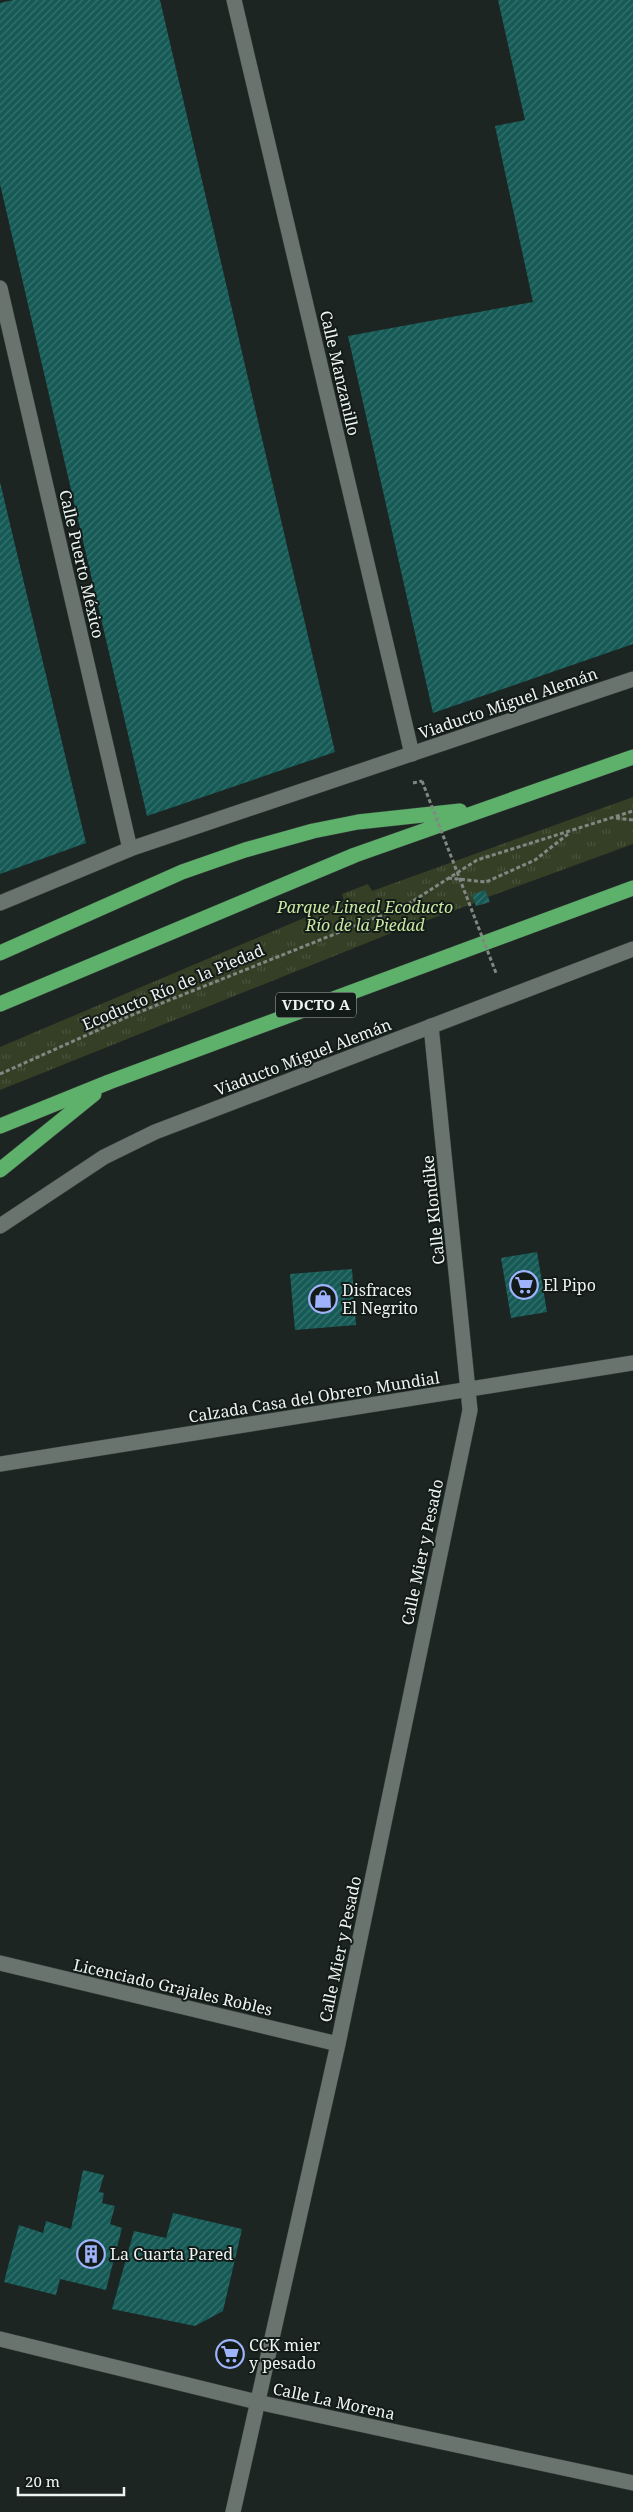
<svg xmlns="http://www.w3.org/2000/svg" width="633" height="2512" font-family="'Noto Serif',serif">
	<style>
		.park { fill: url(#park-tufts) }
		.building { fill: url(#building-hatch) }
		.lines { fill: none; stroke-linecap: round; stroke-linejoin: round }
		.street-casing { stroke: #39413e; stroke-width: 16 }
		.secondary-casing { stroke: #39413e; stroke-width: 16 }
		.highway-casing { stroke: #39413e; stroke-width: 16 }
		.path { stroke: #808884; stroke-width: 3; stroke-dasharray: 4 2.5; stroke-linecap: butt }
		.street { stroke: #69746f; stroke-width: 15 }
		.secondary { stroke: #69746f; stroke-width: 15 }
		.highway { stroke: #5eb16b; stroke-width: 15 }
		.path-bridge { stroke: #808884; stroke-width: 3; stroke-dasharray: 4 2.5; stroke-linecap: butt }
		.labels { text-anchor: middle; stroke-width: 4; stroke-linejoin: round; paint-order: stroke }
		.shield { fill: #121b18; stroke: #acb3b0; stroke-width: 1 }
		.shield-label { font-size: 15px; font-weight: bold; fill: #eef4f1 }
		.street-label { font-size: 16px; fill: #eef4f1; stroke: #121b18 }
		.park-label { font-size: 16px; font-style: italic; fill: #cbe8a3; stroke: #121b18 }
		.poi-label { font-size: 16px; fill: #eef4f1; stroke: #121b18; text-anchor: start }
	</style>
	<defs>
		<pattern id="park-tufts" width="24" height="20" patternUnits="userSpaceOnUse" patternTransform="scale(1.25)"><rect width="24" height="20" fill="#353f26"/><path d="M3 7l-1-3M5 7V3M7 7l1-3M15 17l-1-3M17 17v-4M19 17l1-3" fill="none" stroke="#49523b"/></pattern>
		<pattern id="building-hatch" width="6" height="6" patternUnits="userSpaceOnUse" patternTransform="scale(1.25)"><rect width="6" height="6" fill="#165a56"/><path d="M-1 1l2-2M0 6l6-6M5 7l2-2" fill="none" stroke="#38726f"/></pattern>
	</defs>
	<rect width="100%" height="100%" fill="#1c2521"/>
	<!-- park -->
	<path class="park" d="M633,797V844L488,897L490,902L476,906L475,903L389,934L0,1090V1047L344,901L342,894L368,884L372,891Z"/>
	<!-- building -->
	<path class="building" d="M13,0H160L335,752L147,816L0,184V3Z
		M498,0H633V644L433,713L348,336L533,302L495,126L525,120Z
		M0,482L86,843L0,874Z
		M485,890L490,902L476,906L472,895Z
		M537,1252L547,1312L511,1318L501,1258Z
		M352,1269L356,1325L295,1330L290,1274Z
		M83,2170L104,2175L99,2192L104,2193L102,2203L115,2206L110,2224L122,2228L106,2290L60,2279L56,2295L4,2282L19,2225L43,2233L46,2221L71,2229Z
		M173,2213L242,2229L223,2311L195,2326L112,2309L134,2231L166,2238Z"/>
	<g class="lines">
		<defs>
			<path id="street" d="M234,0L412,754
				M0,288L130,849
				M0,1963L338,2044
				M233,2512L338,2044L470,1410L431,1026"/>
			<path id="secondary" d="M0,903L130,849L633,679
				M0,1226L104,1157L155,1132L633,949
				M0,1464L633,1363
				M0,2339L257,2402L633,2483"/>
			<path id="highway" d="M0,953L182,872L245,850L313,831L358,822L460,811
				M0,1004L355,855L633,757
				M0,1126L109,1082L633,888
				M0,1170L94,1094"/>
		</defs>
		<!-- street casing -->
		<use href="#street" class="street-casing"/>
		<!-- secondary casing -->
		<use href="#secondary" class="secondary-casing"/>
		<!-- highway casing -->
		<use href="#highway" class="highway-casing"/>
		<!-- path -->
		<path class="path" d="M413,783L422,781
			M616,818L633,820
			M448,878L486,882L535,860L568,834
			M0,1074L127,1017L405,906L477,860L633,811"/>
		<!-- street -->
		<use href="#street" class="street"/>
		<!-- secondary -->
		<use href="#secondary" class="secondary"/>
		<!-- highway -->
		<use href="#highway" class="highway"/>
		<!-- path-bridge -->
		<path class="path-bridge" d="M422,781L496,973"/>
	</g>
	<!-- icons -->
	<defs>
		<symbol id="supermarket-ring" viewBox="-11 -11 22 22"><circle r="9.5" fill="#121b18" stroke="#9fb3fd" stroke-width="1.5"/><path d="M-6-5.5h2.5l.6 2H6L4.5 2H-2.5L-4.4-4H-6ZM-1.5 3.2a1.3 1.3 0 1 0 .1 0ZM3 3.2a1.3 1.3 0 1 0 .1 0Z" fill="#9fb3fd"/></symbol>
		<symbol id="shop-ring" viewBox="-11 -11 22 22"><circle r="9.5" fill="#121b18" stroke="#9fb3fd" stroke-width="1.5"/><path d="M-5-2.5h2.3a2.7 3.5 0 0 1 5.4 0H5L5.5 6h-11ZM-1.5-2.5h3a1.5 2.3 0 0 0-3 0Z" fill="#9fb3fd"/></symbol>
		<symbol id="building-ring" viewBox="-11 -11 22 22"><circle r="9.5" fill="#121b18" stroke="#9fb3fd" stroke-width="1.5"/><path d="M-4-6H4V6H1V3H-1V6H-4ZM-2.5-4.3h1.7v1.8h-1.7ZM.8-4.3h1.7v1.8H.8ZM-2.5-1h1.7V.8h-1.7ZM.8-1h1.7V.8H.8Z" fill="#9fb3fd"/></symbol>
	</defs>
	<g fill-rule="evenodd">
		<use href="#supermarket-ring" x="508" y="1269" width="32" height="32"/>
		<use href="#shop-ring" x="307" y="1283" width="32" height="32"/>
		<use href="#building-ring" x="75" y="2238" width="32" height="32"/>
		<use href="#supermarket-ring" x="214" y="2338" width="32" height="32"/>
	</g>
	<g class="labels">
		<!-- shield labels -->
		<rect class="shield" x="276" y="992.5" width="80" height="25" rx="4"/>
		<g class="shield-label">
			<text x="316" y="1010">VDCTO A</text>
		</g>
		<!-- street labels -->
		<g class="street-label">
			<text transform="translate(340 373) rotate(77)" y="6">Calle Manzanillo</text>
			<text transform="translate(82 564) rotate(77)" y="6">Calle Puerto México</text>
			<text transform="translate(508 703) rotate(-19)" y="6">Viaducto Miguel Alemán</text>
			<text transform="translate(173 987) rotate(-23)" y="6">Ecoducto Río de la Piedad</text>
			<text transform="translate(303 1057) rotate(-21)" y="6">Viaducto Miguel Alemán</text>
			<text transform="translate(433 1210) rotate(-96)" y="6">Calle Klondike</text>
			<text transform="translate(314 1397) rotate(-9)" y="6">Calzada Casa del Obrero Mundial</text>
			<text transform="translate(422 1552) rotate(-78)" y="6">Calle Mier y Pesado</text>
			<text transform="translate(340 1949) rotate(-78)" y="6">Calle Mier y Pesado</text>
			<text transform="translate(173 1987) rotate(13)" y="6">Licenciado Grajales Robles</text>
			<text transform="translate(334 2401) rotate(12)" y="6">Calle La Morena</text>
		</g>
		<!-- park labels -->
		<g class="park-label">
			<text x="365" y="913">Parque Lineal Ecoducto<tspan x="365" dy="18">Río de la Piedad</tspan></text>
		</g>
		<!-- poi labels -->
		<g class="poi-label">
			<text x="543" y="1291">El Pipo</text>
			<text x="342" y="1296">Disfraces<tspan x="342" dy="18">El Negrito</tspan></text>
			<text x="110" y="2260">La Cuarta Pared</text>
			<text x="249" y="2351">CCK mier<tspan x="249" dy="18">y pesado</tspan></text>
		</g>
	</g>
	<!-- scale -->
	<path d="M18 2487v8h106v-8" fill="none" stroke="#eef4f1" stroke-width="2.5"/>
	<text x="25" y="2487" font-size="15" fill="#eef4f1" stroke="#121b18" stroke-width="4" paint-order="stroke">20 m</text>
</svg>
